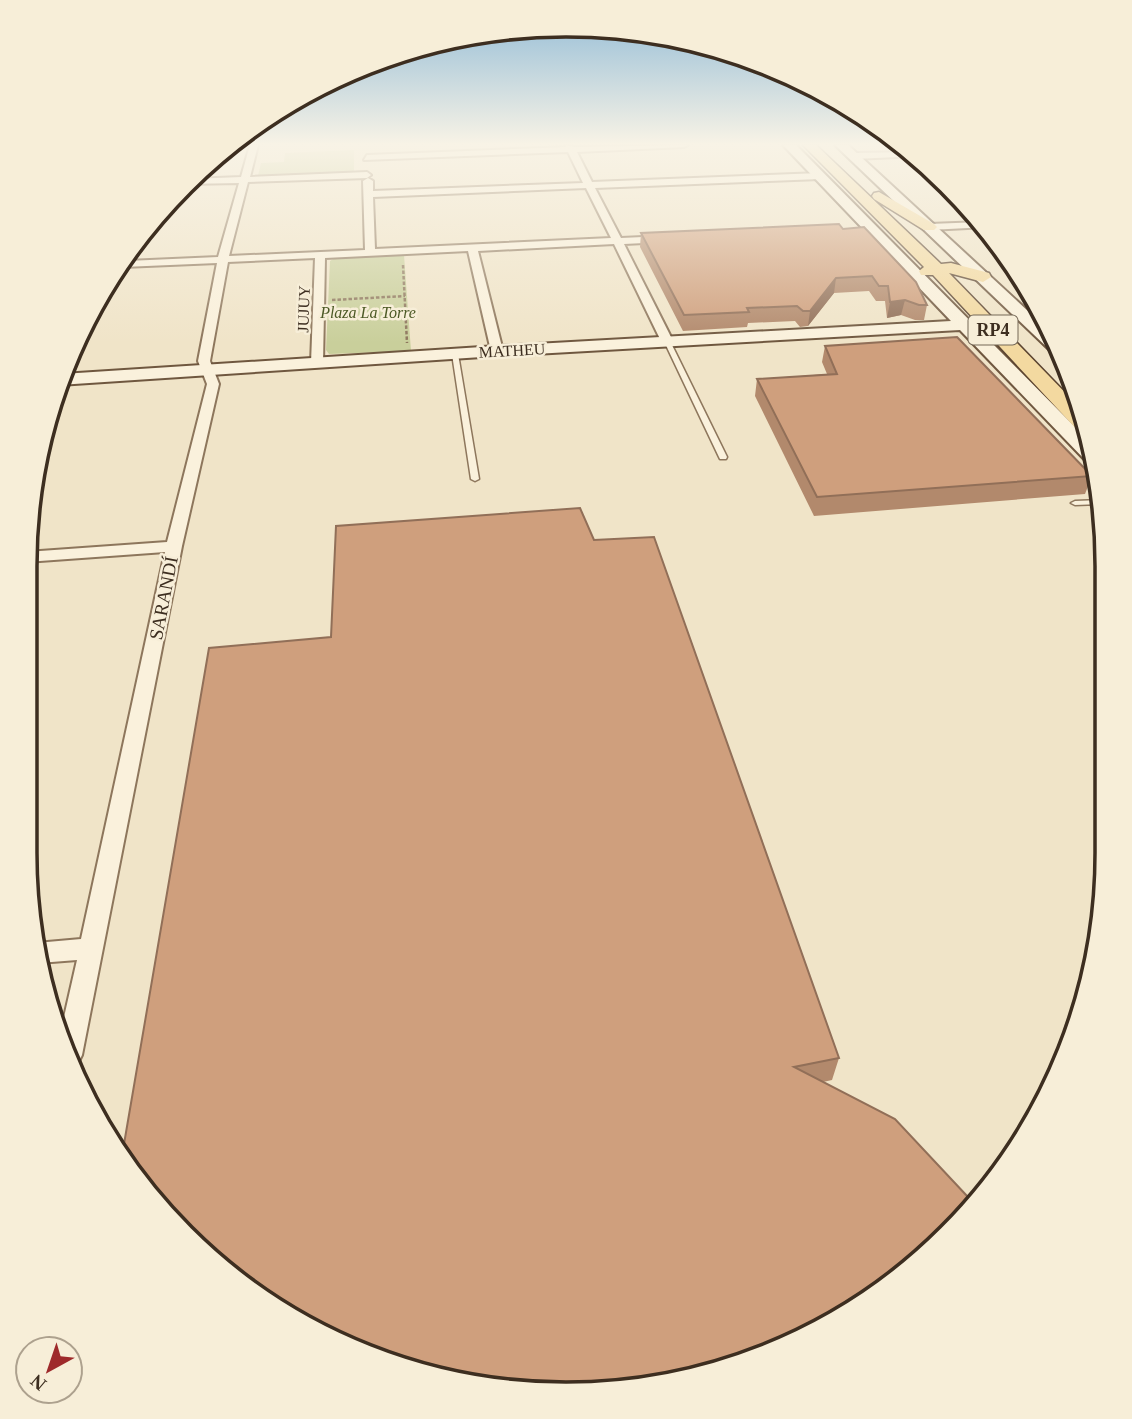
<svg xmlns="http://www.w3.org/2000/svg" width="1132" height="1419" font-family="'Times New Roman',serif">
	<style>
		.green { fill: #c9cf9b }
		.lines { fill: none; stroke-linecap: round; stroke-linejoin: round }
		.lane-casing { stroke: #8d765c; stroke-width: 3 }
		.street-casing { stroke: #8d765c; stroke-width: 4 }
		.secondary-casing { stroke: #6f573f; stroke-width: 4 }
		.primary-casing { stroke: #5b4430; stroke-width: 3 }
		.path { stroke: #8d765c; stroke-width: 2.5; stroke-dasharray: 3.5 2; stroke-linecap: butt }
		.lane { fill: #faf1dc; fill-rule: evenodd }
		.street { fill: #faf1dc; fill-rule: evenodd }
		.secondary { fill: #faf1dc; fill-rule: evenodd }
		.primary { fill: #f3d9a0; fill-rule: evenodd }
		.wall { fill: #b2896c }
		.shaded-wall { fill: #916f58 }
		.building { fill: #cf9f7d; stroke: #916f58; stroke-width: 2 }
		.labels { text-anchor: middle; stroke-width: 5; stroke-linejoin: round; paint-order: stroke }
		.far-street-label { font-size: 16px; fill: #3d2e20; stroke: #f7eed8 }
		.far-park-label { font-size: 16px; font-style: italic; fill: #4d5a26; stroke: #f7eed8 }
		.shield { fill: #f7eed8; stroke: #756857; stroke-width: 2 }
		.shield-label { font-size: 18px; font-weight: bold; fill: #3d2e20 }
		.street-label { font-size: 19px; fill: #3d2e20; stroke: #f7eed8 }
		.rim { fill: none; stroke: #3d2e20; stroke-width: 3.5 }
	</style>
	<rect width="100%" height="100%" fill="#f0e4c8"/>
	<!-- green -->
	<path class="green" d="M354,150V172L350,173L258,176L261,163L284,162L285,153Z
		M404,255L411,351L329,354L326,350L330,261L335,258Z"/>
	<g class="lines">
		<defs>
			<path id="lane" d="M667,339L670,341L727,457L726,459H720L719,457L664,341Z
				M455,352L458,354L479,479L475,481L471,479L452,354Z
				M1101,500V504L1075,505L1071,503L1075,501Z"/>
			<path id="street" d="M250,145H258L250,177L367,172L371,175L367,178L248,182L229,256L365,250L363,181L368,178L373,181V191L583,183L568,152L364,160L367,155L566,147L565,145L574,147L688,145L684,147L577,152L592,182L820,173L824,176L820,179L595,188L621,238L665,236L670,239L665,242L624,244L673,341L667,345L661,341L614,244L478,251L503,351L497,355L491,351L468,251L325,258L323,363L317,367L311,363L315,258L228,262L210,361L219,384L182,546L82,1055L78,1063L73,1065L60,1035L77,960L39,963L36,943L81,939L165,552L26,562V552L167,542L207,384L198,361L217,263L123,267L127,261L218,257L239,183L185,184L191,179L241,177ZM586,188L611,238L375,249L373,197Z
				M913,152L919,156L854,159L850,156L854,153Z
				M982,222L987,227L929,230L924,227L929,224Z
				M1034,321H1049L1052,328H1030V322Z"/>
			<path id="secondary" d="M783,145H796L1092,444L1095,464L1087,462L960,330L497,356L59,385L62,374L497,346L951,321Z
				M835,145H848L1055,336L1062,355L1054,354Z"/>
			<path id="primary" d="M803,145H816L941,264L951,263L989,273L991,277L983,282L949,273L1083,411L1091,436L1082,435L933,275H921L919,271L924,267Z
				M879,192L934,224L937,227L934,230H924L874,199L872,196L874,193Z"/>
		</defs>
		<!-- lane casing -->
		<use href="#lane" class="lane-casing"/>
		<!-- street casing -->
		<use href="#street" class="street-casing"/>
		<!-- secondary casing -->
		<use href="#secondary" class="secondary-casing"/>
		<!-- primary casing -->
		<use href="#primary" class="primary-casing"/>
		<!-- path -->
		<path class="path" d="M403,265L407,343
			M332,300L405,296"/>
		<!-- lane -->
		<use href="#lane" class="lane"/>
		<!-- street -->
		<use href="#street" class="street"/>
		<!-- secondary -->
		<use href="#secondary" class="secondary"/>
		<!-- primary -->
		<use href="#primary" class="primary"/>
	</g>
	<!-- wall -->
	<path class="wall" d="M843,229L927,305L924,320H915L901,315L887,318L885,301H876L869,291L834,293L808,326L800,327L795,321L748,323L747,327L683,331L640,247L641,233Z
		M825,346L1092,476L1085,494L814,516L755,396L757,379L827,374L822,362Z
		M594,540L839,1058L832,1080L823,1082L923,1260L331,637Z"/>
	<!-- shaded-wall -->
	<path class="shaded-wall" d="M836,278L834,293L808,326L810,311Z
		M905,300L901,315L887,318L890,302Z"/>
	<!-- building -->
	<path class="building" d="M839,224L843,229L864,227L916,282L927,305H919L905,300L890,302L888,286H879L872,276L836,278L810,311H803L797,306L747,308L749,312L684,315L641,233Z
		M957,337L1092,476L817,497L757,379L837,374L825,346Z
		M580,508L594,540L654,537L839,1058L794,1067L895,1119L967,1196L974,1206L923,1260L806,1338L672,1384L531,1393L425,1376L295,1322L183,1236L126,1161L127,1152L124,1144L209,648L331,637L336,526Z"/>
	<!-- sky -->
	<linearGradient id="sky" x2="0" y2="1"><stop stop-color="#8fbad6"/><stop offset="0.42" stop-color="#f8f3e6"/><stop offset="1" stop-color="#f8f3e6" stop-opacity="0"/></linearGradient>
	<rect width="1132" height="343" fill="url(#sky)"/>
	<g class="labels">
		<!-- far-street labels -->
		<g class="far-street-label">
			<text transform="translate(303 309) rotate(-88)" y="6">JUJUY</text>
			<text transform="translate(512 350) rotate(-3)" y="6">MATHEU</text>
		</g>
		<!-- far-park labels -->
		<g class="far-park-label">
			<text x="368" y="318">Plaza La Torre</text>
		</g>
		<!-- shield labels -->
		<rect class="shield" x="968.5" y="315.5" width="49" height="29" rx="5"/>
		<g class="shield-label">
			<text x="993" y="336">RP4</text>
		</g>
		<!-- street labels -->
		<g class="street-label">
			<text transform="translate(163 598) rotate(-79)" y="7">SARANDÍ</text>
		</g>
	</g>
	<!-- crop -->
	<path d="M0 0H1132V1419H0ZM566 37H566A529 529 0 0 1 1095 566V853A529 529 0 0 1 566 1382H566A529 529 0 0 1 37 853V566A529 529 0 0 1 566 37Z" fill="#f7eed8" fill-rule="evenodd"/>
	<path class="rim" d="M566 37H566A529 529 0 0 1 1095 566V853A529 529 0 0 1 566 1382H566A529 529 0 0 1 37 853V566A529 529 0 0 1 566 37Z"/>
	<!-- north arrow -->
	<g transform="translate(49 1370) rotate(220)"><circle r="33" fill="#f7eed8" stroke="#ada18e" stroke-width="2"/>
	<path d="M0-5L12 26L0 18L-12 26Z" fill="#9e2a2b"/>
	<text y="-10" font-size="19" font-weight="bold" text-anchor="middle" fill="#3d2e20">N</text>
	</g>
</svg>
